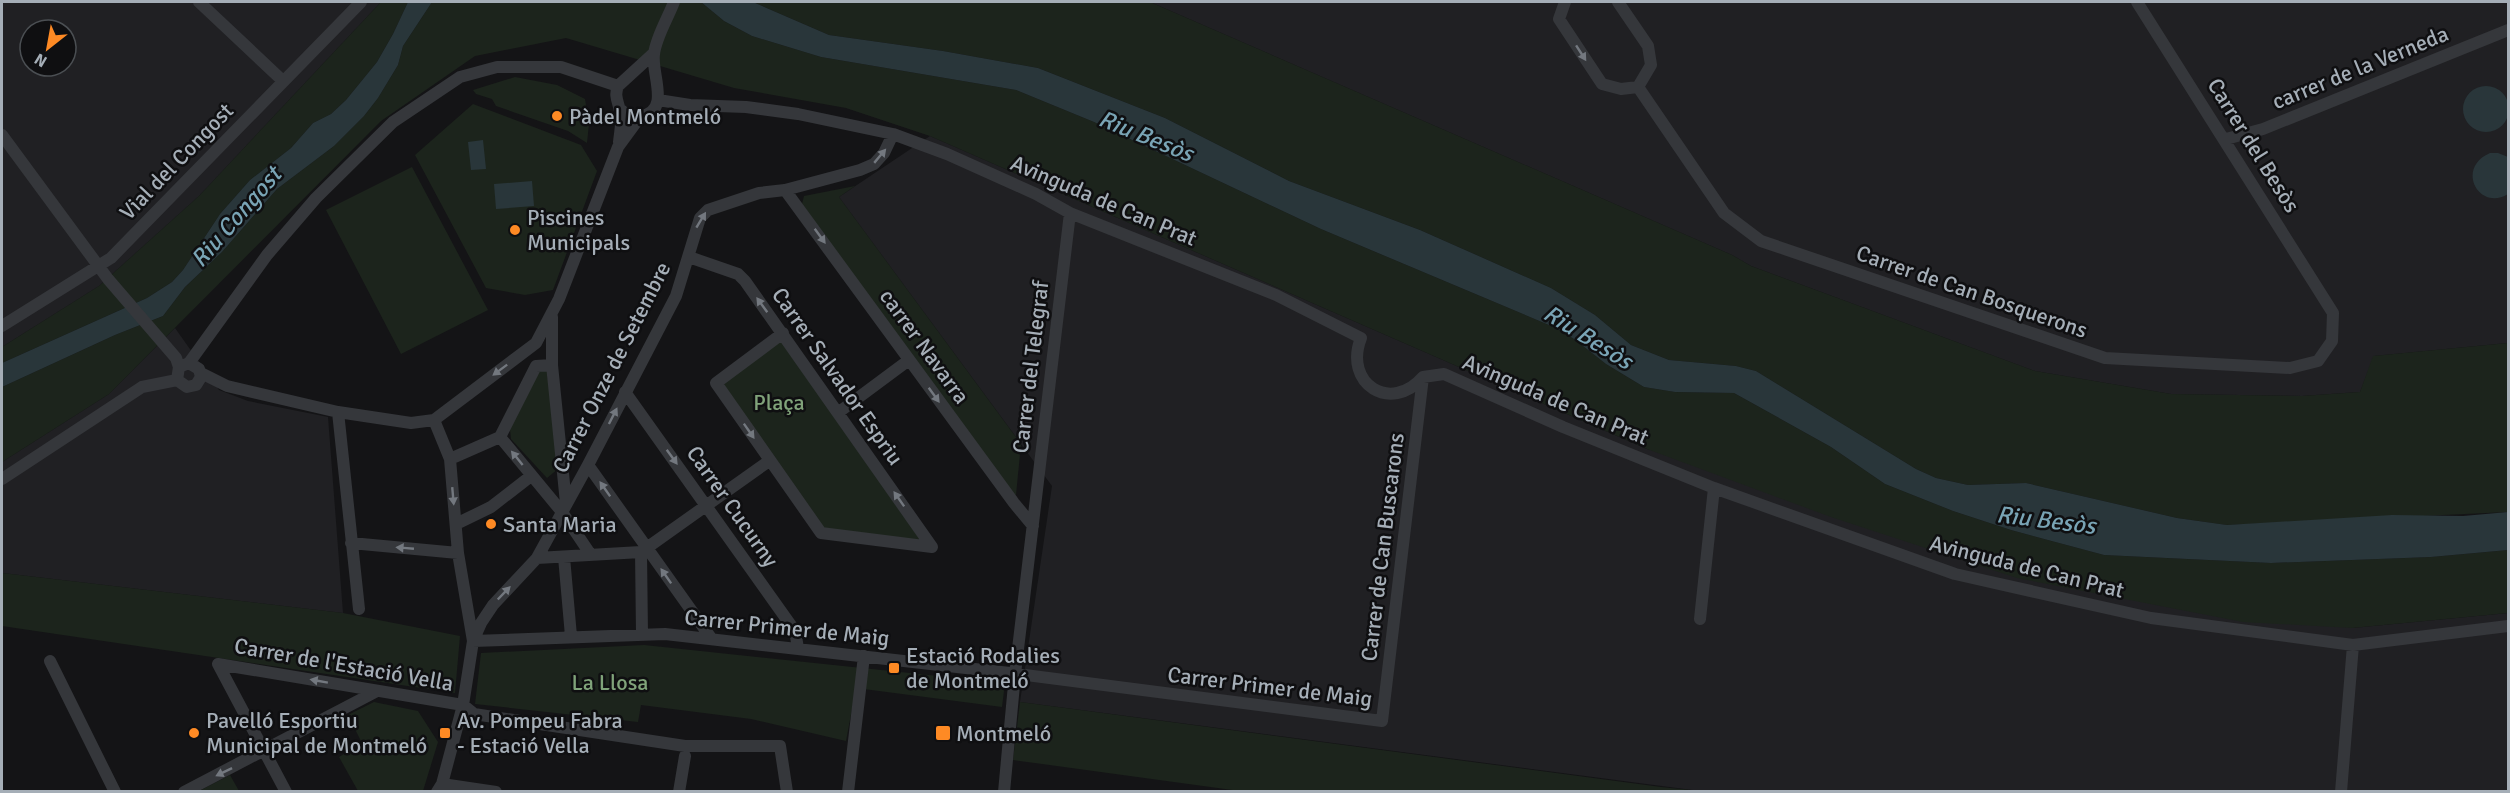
<svg xmlns="http://www.w3.org/2000/svg" width="2510" height="793" font-family="Signika,sans-serif">
	<style>
		.built { fill: #202023; fill-rule: evenodd }
		.green { fill: #1c241c }
		.water { fill: #29363a }
		.lines { fill: none; stroke-linecap: round; stroke-linejoin: round }
		.minor { stroke: #35373b; stroke-width: 12 }
		.oneway { fill: #73787f }
		.poi-dot { fill: #fe8a24; stroke: #0f0f11; stroke-width: 2 }
		.labels { text-anchor: middle; stroke-width: 5; stroke-linejoin: round; paint-order: stroke }
		.street-label { font-size: 22px; fill: #a5aeb7; stroke: #0f0f11 }
		.poi-label { font-size: 22px; fill: #a5aeb7; stroke: #0f0f11; text-anchor: start }
		.park-label { font-size: 22px; fill: #80a37a; stroke: #0f0f11 }
		.water-label { font-size: 24px; font-style: italic; fill: #79a4b5; stroke: #0f0f11 }
	</style>
	<rect width="100%" height="100%" fill="#141416"/>
	<!-- built -->
	<path class="built" d="M2,2H381L199,196L99,286L2,347ZM30,30H66V66H30Z
		M1150,2H2508V343L2374,356L2360,392L2302,396L2171,394L2035,371L1751,266L1732,255Z
		M930,136L1647,449L2352,628L2508,613V791H1700L1020,702L1052,486L839,197Z
		M175,328L219,390L248,401L328,417L343,613L2,573V462L109,394Z"/>
	<!-- green -->
	<path class="green" d="M381,2H408L393,34L377,62L346,100L331,114L313,123L291,148L250,180L220,214L183,270L172,282L147,298L2,363V347L99,286L199,196Z
		M432,2H701L724,21L752,36L821,57L1016,90L1094,122L1321,229L1556,328L1574,339L1606,364L1644,387L1675,392L1734,393L1831,447L1885,484L1953,511L2011,530L2104,555L2271,563L2431,557L2508,550V613L2352,628L2243,622L2017,578L1831,517L1647,449L930,136L846,108L734,88L566,38L475,56L381,121L109,394L2,462V387L115,335L163,316L185,287L222,252L277,189L334,146L364,116L378,98L398,65L403,46Z
		M753,2H1150L1732,255L1751,266L2035,371L2171,394L2302,396L2360,392L2373,356L2508,343V512L2227,525L2177,518L2026,483L1968,485L1936,478L1916,469L1756,371L1736,366L1669,360L1631,345L1595,315L1551,288L1420,230L1289,181L1165,118L1038,68L943,51L829,35Z
		M515,77L557,85L585,99L589,124L587,143L568,131L496,106L492,99L476,94L473,90Z
		M473,104L581,145L597,171L553,290L525,295L486,288L415,155Z
		M412,167L488,310L401,354L326,210Z
		M855,186L839,197L1021,444L1016,495L1012,493L802,204L804,196Z
		M781,341L921,541L824,529L722,384Z
		M539,371H547L559,468L547,478L511,439L510,429Z
		M2,573L343,613L460,636L455,693L2,626Z
		M644,645L1005,683L1002,707L856,688L846,741L751,719L641,705L638,722L475,704L481,653Z
		M374,702L418,711L438,742L423,791H358L339,757L362,743L348,715Z
		M1020,702L1661,787L1700,791L1247,792L1013,760Z
		M230,775L239,791L197,792Z"/>
	<!-- water -->
	<path class="water" d="M408,2H432L403,46L398,65L378,98L364,116L334,146L277,189L222,252L185,287L163,316L115,335L2,387V363L147,298L172,282L183,270L220,214L250,180L291,148L313,123L331,114L346,100L377,62L393,34Z
		M701,2H753L829,35L943,51L1038,68L1165,118L1289,181L1420,230L1551,288L1595,315L1631,345L1669,360L1736,366L1756,371L1916,469L1936,478L1968,485L2026,483L2177,518L2227,525L2392,515L2463,516L2508,512V550L2431,557L2271,563L2104,555L2011,530L1953,511L1885,484L1831,447L1734,393L1675,392L1644,387L1606,364L1574,339L1556,328L1321,229L1094,122L1016,90L821,57L752,36L724,21Z
		M2463 109a23 23 0 1 1 46 0a23 23 0 1 1-46 0Z
		M483,140L486,169L471,170L468,142Z
		M2490,153H2498L2508,157V194C2479,212 2455,168 2490,153Z
		M532,181L534,206L496,209L494,184Z"/>
	<g class="lines">
		<!-- minor -->
		<path class="minor" d="M199,2L283,81
			M1565,2L1559,19L1602,84L1621,89L1638,87L1651,65L1648,46L1618,2
			M1638,87L1724,213L1761,241L2105,358L2290,368L2318,361L2332,341L2333,313L2137,2
			M658,100L690,105L746,107L798,114L893,134L947,154L1036,194L1070,213L1276,295L1361,338C1343,384 1391,414 1423,377L1444,374L1563,427L1714,488L1955,574L2151,618L2353,645L2508,626
			M620,109C626,115 633,118 642,116C671,110 651,74 654,54C656,37 668,18 674,2
			M2,135L108,279L176,358L179,367L177,380L187,387L196,385L201,377L199,369L189,363
			M2226,139L2263,129L2508,30
			M619,142C620,132 623,120 620,111C618,101 614,96 618,86L654,53
			M785,190L1014,503L1033,526
			M689,257L738,274L745,281L932,547
			M552,317V365L566,503
			M2,326L111,258L361,2
			M783,333L716,383L821,533L932,547
			M179,367L189,363L267,255L316,198L393,122L460,77L497,67H561L618,86
			M201,373L227,386L338,412L411,423L434,420
			M625,392L795,631L798,648
			M338,412L359,609
			M839,412L909,360
			M434,420L536,343L559,299L618,147L640,117
			M434,420L450,459L458,553L473,641
			M500,437L562,512L591,555
			M450,459L500,437L536,366L552,365
			M588,465L711,638
			M2,479L142,387L177,380
			M456,524L491,507L531,476
			M351,543L458,553
			M641,552L642,634
			M564,557L571,636
			M537,558L641,552L769,461
			M1700,619L1714,488
			M473,641L665,634L1010,673L1382,721L1423,377
			M50,661L115,792
			M218,664L463,705L474,714L685,746H780L787,792
			M218,664L286,792
			M442,784L496,792
			M184,792L377,691
			M437,792L442,784L463,705L473,641L481,623L493,605L537,558L588,465L676,296L700,218L708,210L759,193L785,190L860,170L874,164L884,153L893,134
			M679,792L685,756
			M848,792L864,656
			M1004,792L1015,674L1070,213
			M2341,792L2353,645"/>
	</g>
	<!-- one-way arrows -->
	<defs><path id="oneway-solid" d="M-6-.8H1V-3.2L6.5 0L1 3.2V.8H-6Z" transform="scale(1.5)"/></defs>
	<g class="oneway">
		<use href="#oneway-solid" transform="translate(1581 53) rotate(57)"/>
		<use href="#oneway-solid" transform="translate(880 156) rotate(-50)"/>
		<use href="#oneway-solid" transform="translate(701 220) rotate(-59)"/>
		<use href="#oneway-solid" transform="translate(820 236) rotate(54)"/>
		<use href="#oneway-solid" transform="translate(762 305) rotate(-126)"/>
		<use href="#oneway-solid" transform="translate(500 370) rotate(143)"/>
		<use href="#oneway-solid" transform="translate(934 395) rotate(54)"/>
		<use href="#oneway-solid" transform="translate(613 416) rotate(-63)"/>
		<use href="#oneway-solid" transform="translate(749 431) rotate(55)"/>
		<use href="#oneway-solid" transform="translate(672 457) rotate(54)"/>
		<use href="#oneway-solid" transform="translate(517 458) rotate(-129)"/>
		<use href="#oneway-solid" transform="translate(605 489) rotate(-125)"/>
		<use href="#oneway-solid" transform="translate(453 496) rotate(85)"/>
		<use href="#oneway-solid" transform="translate(899 499) rotate(-125)"/>
		<use href="#oneway-solid" transform="translate(405 548) rotate(-175)"/>
		<use href="#oneway-solid" transform="translate(666 576) rotate(-125)"/>
		<use href="#oneway-solid" transform="translate(504 593) rotate(-46)"/>
		<use href="#oneway-solid" transform="translate(319 681) rotate(-170)"/>
		<use href="#oneway-solid" transform="translate(224 772) rotate(154)"/>
	</g>
	<!-- markers -->
	<g class="poi-dot">
		<circle cx="557" cy="116" r="6"/>
		<circle cx="515" cy="230" r="6"/>
		<circle cx="491" cy="524" r="6"/>
		<rect x="888" y="662" width="12" height="12" rx="3"/>
		<circle cx="194" cy="733" r="6"/>
		<rect x="439" y="727" width="12" height="12" rx="3"/>
		<rect x="935" y="725" width="16" height="16" rx="3"/>
	</g>
	<g class="labels">
		<!-- street labels -->
		<g class="street-label">
			<text transform="translate(2360 67) rotate(-22)" y="8">carrer de la Verneda</text>
			<text transform="translate(2254 145) rotate(58)" y="8">Carrer del Besòs</text>
			<text transform="translate(176 161) rotate(-46)" y="8">Vial del Congost</text>
			<text transform="translate(1104 200) rotate(23)" y="8">Avinguda de Can Prat</text>
			<text transform="translate(1972 291) rotate(19)" y="8">Carrer de Can Bosquerons</text>
			<text transform="translate(925 346) rotate(54)" y="8">carrer Navarra</text>
			<text transform="translate(611 367) rotate(-63)" y="8">Carrer Onze de Setembre</text>
			<text transform="translate(1030 367) rotate(-83)" y="8">Carrer del Telegraf</text>
			<text transform="translate(838 376) rotate(55)" y="8">Carrer Salvador Espriu</text>
			<text transform="translate(1556 399) rotate(23)" y="8">Avinguda de Can Prat</text>
			<text transform="translate(733 506) rotate(55)" y="8">Carrer Cucurny</text>
			<text transform="translate(1382 547) rotate(-83)" y="8">Carrer de Can Buscarons</text>
			<text transform="translate(2027 566) rotate(14)" y="8">Avinguda de Can Prat</text>
			<text transform="translate(787 627) rotate(6)" y="8">Carrer Primer de Maig</text>
			<text transform="translate(344 664) rotate(10)" y="8">Carrer de l'Estació Vella</text>
			<text transform="translate(1270 686) rotate(7)" y="8">Carrer Primer de Maig</text>
		</g>
		<!-- poi labels -->
		<g class="poi-label">
			<text x="569" y="124">Pàdel Montmeló</text>
			<text x="527" y="225">Piscines<tspan x="527" dy="25">Municipals</tspan></text>
			<text x="503" y="532">Santa Maria</text>
			<text x="906" y="663">Estació Rodalies<tspan x="906" dy="25">de Montmeló</tspan></text>
			<text x="206" y="728">Pavelló Esportiu<tspan x="206" dy="25">Municipal de Montmeló</tspan></text>
			<text x="457" y="728">Av. Pompeu Fabra<tspan x="457" dy="25">- Estació Vella</tspan></text>
			<text x="956" y="741">Montmeló</text>
		</g>
		<!-- park labels -->
		<g class="park-label">
			<text x="779" y="410">Plaça</text>
			<text x="610" y="690">La Llosa</text>
		</g>
		<!-- water labels -->
		<g class="water-label">
			<text transform="translate(1146 136) rotate(22)" y="8">Riu Besòs</text>
			<text transform="translate(236 217) rotate(-49)" y="8">Riu Congost</text>
			<text transform="translate(1588 337) rotate(32)" y="8">Riu Besòs</text>
			<text transform="translate(2046 520) rotate(7)" y="8">Riu Besòs</text>
		</g>
	</g>
	<!-- border -->
	<rect width="2510" height="793" fill="none" stroke="#a5aeb7" stroke-width="6"/>
	<!-- north arrow -->
	<g transform="translate(48 48) rotate(211)"><circle r="28" fill="#0f0f11" stroke="#4b4f53" stroke-width="1.5"/>
	<path d="M0-4.5L10 22L0 15L-10 22Z" fill="#fe8a24"/>
	<text y="-9" font-size="16" font-weight="bold" text-anchor="middle" fill="#a5aeb7">N</text>
	</g>
</svg>
